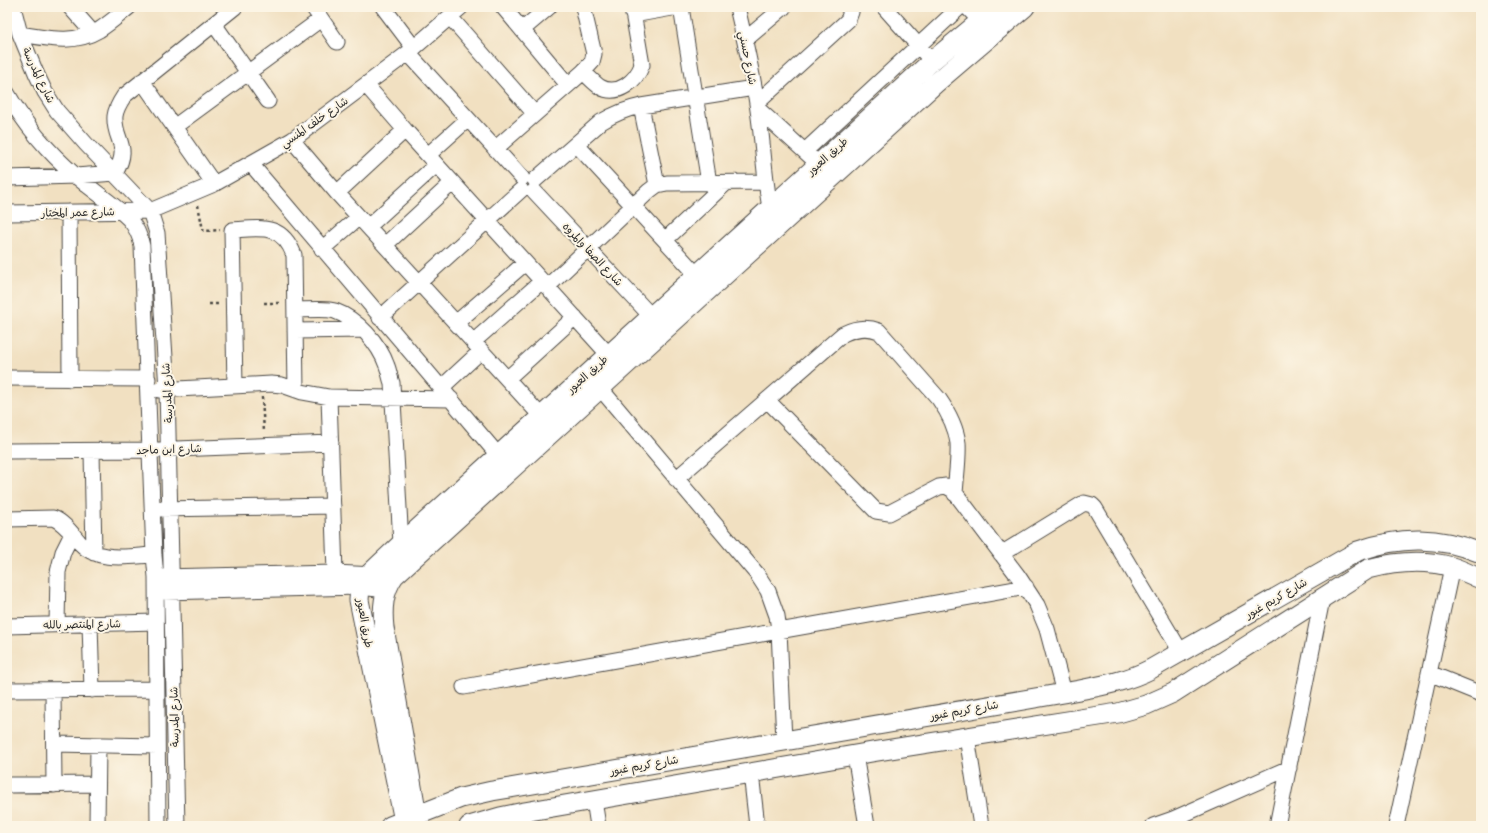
<svg xmlns="http://www.w3.org/2000/svg" width="1488" height="833" font-family="'Balsamiq Sans','Playpen Sans Arabic',sans-serif">
	<style>
		.lines { fill: none; stroke-linecap: round; stroke-linejoin: round }
		.minor-casing { stroke: #494642; stroke-width: 17 }
		.tertiary-casing { stroke: #494642; stroke-width: 21 }
		.path { stroke: #494642; stroke-width: 2.5; stroke-dasharray: 3 3; stroke-linecap: butt }
		.minor { stroke: #fff; stroke-width: 15 }
		.tertiary { stroke: #fff; stroke-width: 19 }
		.labels { text-anchor: middle; stroke-width: 4; stroke-linejoin: round; paint-order: stroke }
		.street-label { font-size: 11px; fill: #2b2b2b; stroke: #fcf5e5 }
	</style>
	<rect width="100%" height="100%" fill="#fcf5e5"/>
	<filter id="ink" filterUnits="userSpaceOnUse"><feTurbulence type="fractalNoise" baseFrequency=".025" numOctaves="2"/><feDisplacementMap in="SourceGraphic" scale="8" xChannelSelector="R" yChannelSelector="G"/><feConvolveMatrix kernelMatrix="1 2 1 2 8 2 1 2 1" color-interpolation-filters="sRGB"/></filter>
	<filter id="wash" filterUnits="userSpaceOnUse"><feTurbulence type="fractalNoise" baseFrequency=".012" numOctaves="4" result="noise"/><feDisplacementMap in="SourceGraphic" scale="16" xChannelSelector="R" yChannelSelector="G"/><feGaussianBlur stdDeviation="0.9" result="paint"/><feColorMatrix in="noise" values="0 0 0 0 0 0 0 0 0 0 0 0 0 0 0 0 0 1.4 0 .05"/><feComposite in="paint" operator="in"/></filter>
	<g filter="url(#wash)">
		<rect width="100%" height="100%" fill="#f1e0c1"/>
	</g>
	<g filter="url(#ink)">
		<g class="lines">
			<defs>
				<path id="minor" d="M13,7L20,34L36,73L45,92L57,111L86,144L150,211L157,233L167,389L177,826
					M70,7L93,33
					M313,7L337,42
					M383,7L414,48
					M503,7L568,85
					M681,7L709,183
					M737,7C745,41 753,75 758,110C763,142 764,175 770,208
					M884,7L932,61
					M967,7L980,21
					M633,15L678,7
					M450,17L535,114
					M214,24L268,101
					M522,30L549,7
					M20,34C47,38 74,45 99,30C110,23 119,15 129,7
					M745,40L784,7
					M408,53L522,178
					M583,72C588,76 594,83 600,87C618,97 636,81 642,65L632,7
					M142,81L214,184
					M366,85L405,130L609,355
					M7,93C25,125 48,152 76,176C93,191 113,203 129,219C136,227 140,235 142,246L154,555L156,577L158,826
					M757,103L848,20L851,12L848,7
					M641,106L657,185
					M758,109L812,158
					M174,127L321,19
					M292,140L337,193L541,416
					M576,144L697,275
					M495,149L583,72L592,62L594,54L583,7
					M805,151L960,7
					M428,155L468,119
					M251,164L498,455
					M7,178L76,176L115,173C132,145 113,140 115,116C116,108 120,102 124,96L235,7
					M535,180L601,122C614,114 626,109 641,106L754,88
					M534,191L651,316
					M337,193L405,130
					M69,212L70,379
					M7,213L150,211L214,184L292,140L408,53L461,7
					M368,227L436,165
					M665,240L726,183
					M385,245L452,183
					M322,249L359,217
					M547,287L649,191L657,185L667,183L765,182
					M295,310C305,310 327,308 335,311C357,319 379,343 387,366C389,371 390,378 392,383L401,544
					M380,318L521,190
					M456,323L525,263
					M295,331L363,330
					M473,342L542,281
					M7,378L148,379
					M507,379L575,317
					M235,386L232,230C261,228 282,223 294,255L296,390
					M441,388L481,351
					M600,388L757,574L768,591L777,616L779,630L784,741
					M159,390L271,384L282,385L302,392L329,397L451,399
					M329,397L335,573
					M767,400L876,511L889,513L939,487L946,486L953,490L1018,576L1037,605L1047,629L1064,693
					M7,451L150,450L331,443
					M92,451L94,553
					M676,479L843,334C855,328 866,326 879,331L939,399C948,412 956,427 958,443C959,459 956,477 955,494
					M160,509L333,506
					M7,519L53,518C64,522 72,534 80,543C98,563 130,556 154,555
					M1001,554L1084,503L1092,505L1095,508L1181,652
					M161,577L335,573L394,576
					M163,592L360,587L386,590
					M90,624L92,690
					M57,625L58,572L63,552L72,534
					M7,626L156,622
					M1429,673L1481,694
					M464,687L1026,587
					M7,690L157,689
					M53,691L54,785
					M967,737L981,826
					M54,744L157,746
					M855,755L867,826
					M751,773L757,826
					M7,785L97,784
					M594,800L598,826
					M97,826L98,745
					M1153,826L1173,819L1289,768
					M1277,826L1322,599
					M1396,826L1452,567"/>
				<path id="tertiary" d="M417,815L384,628C382,609 383,592 394,576L936,83L1025,7
					M404,821L359,600L360,587L365,578L401,544L932,61L997,7
					M390,826L461,798L492,791L1064,693C1094,687 1124,683 1151,669L1358,551C1401,536 1438,536 1481,553
					M469,826L500,817L524,812L872,752L1118,713L1146,705L1173,693L1368,569C1395,562 1424,559 1452,567C1462,570 1471,575 1481,579"/>
			</defs>
			<!-- minor casing -->
			<use href="#minor" class="minor-casing"/>
			<!-- tertiary casing -->
			<use href="#tertiary" class="tertiary-casing"/>
			<!-- path -->
			<path class="path" d="M198,205L203,230L205,231L220,230
				M264,303H281
				M209,304H220
				M262,397L264,432"/>
			<!-- minor -->
			<use href="#minor" class="minor"/>
			<!-- tertiary -->
			<use href="#tertiary" class="tertiary"/>
		</g>
	</g>
	<g class="labels">
		<!-- street labels -->
		<g class="street-label">
			<text transform="translate(748 58) rotate(79)" y="4">شارع حسني</text>
			<text transform="translate(39 75) rotate(64)" y="4">شارع المدرسة</text>
			<text transform="translate(314 122) rotate(-35)" y="4">شارع خلف المنسي</text>
			<text transform="translate(827 156) rotate(-42)" y="4">طريق العبور</text>
			<text transform="translate(78 212) rotate(-1)" y="4">شارع عمر المختار</text>
			<text transform="translate(593 254) rotate(47)" y="4">شارع الصفا والمروه</text>
			<text transform="translate(587 374) rotate(-42)" y="4">طريق العبور</text>
			<text transform="translate(167 393) rotate(-93)" y="4">شارع المدرسة</text>
			<text transform="translate(169 449) rotate(-2)" y="4">شارع ابن ماجد</text>
			<text transform="translate(1276 598) rotate(-30)" y="4">شارع كريم غبور</text>
			<text transform="translate(365 623) rotate(80)" y="4">طريق العبور</text>
			<text transform="translate(82 624) rotate(-1)" y="4">شارع المنتصر بالله</text>
			<text transform="translate(964 710) rotate(-10)" y="4">شارع كريم غبور</text>
			<text transform="translate(174 717) rotate(-91)" y="4">شارع المدرسة</text>
			<text transform="translate(644 765) rotate(-10)" y="4">شارع كريم غبور</text>
		</g>
	</g>
	<!-- margin -->
	<rect width="1488" height="833" fill="none" stroke="#fcf5e5" stroke-width="24"/>
</svg>
